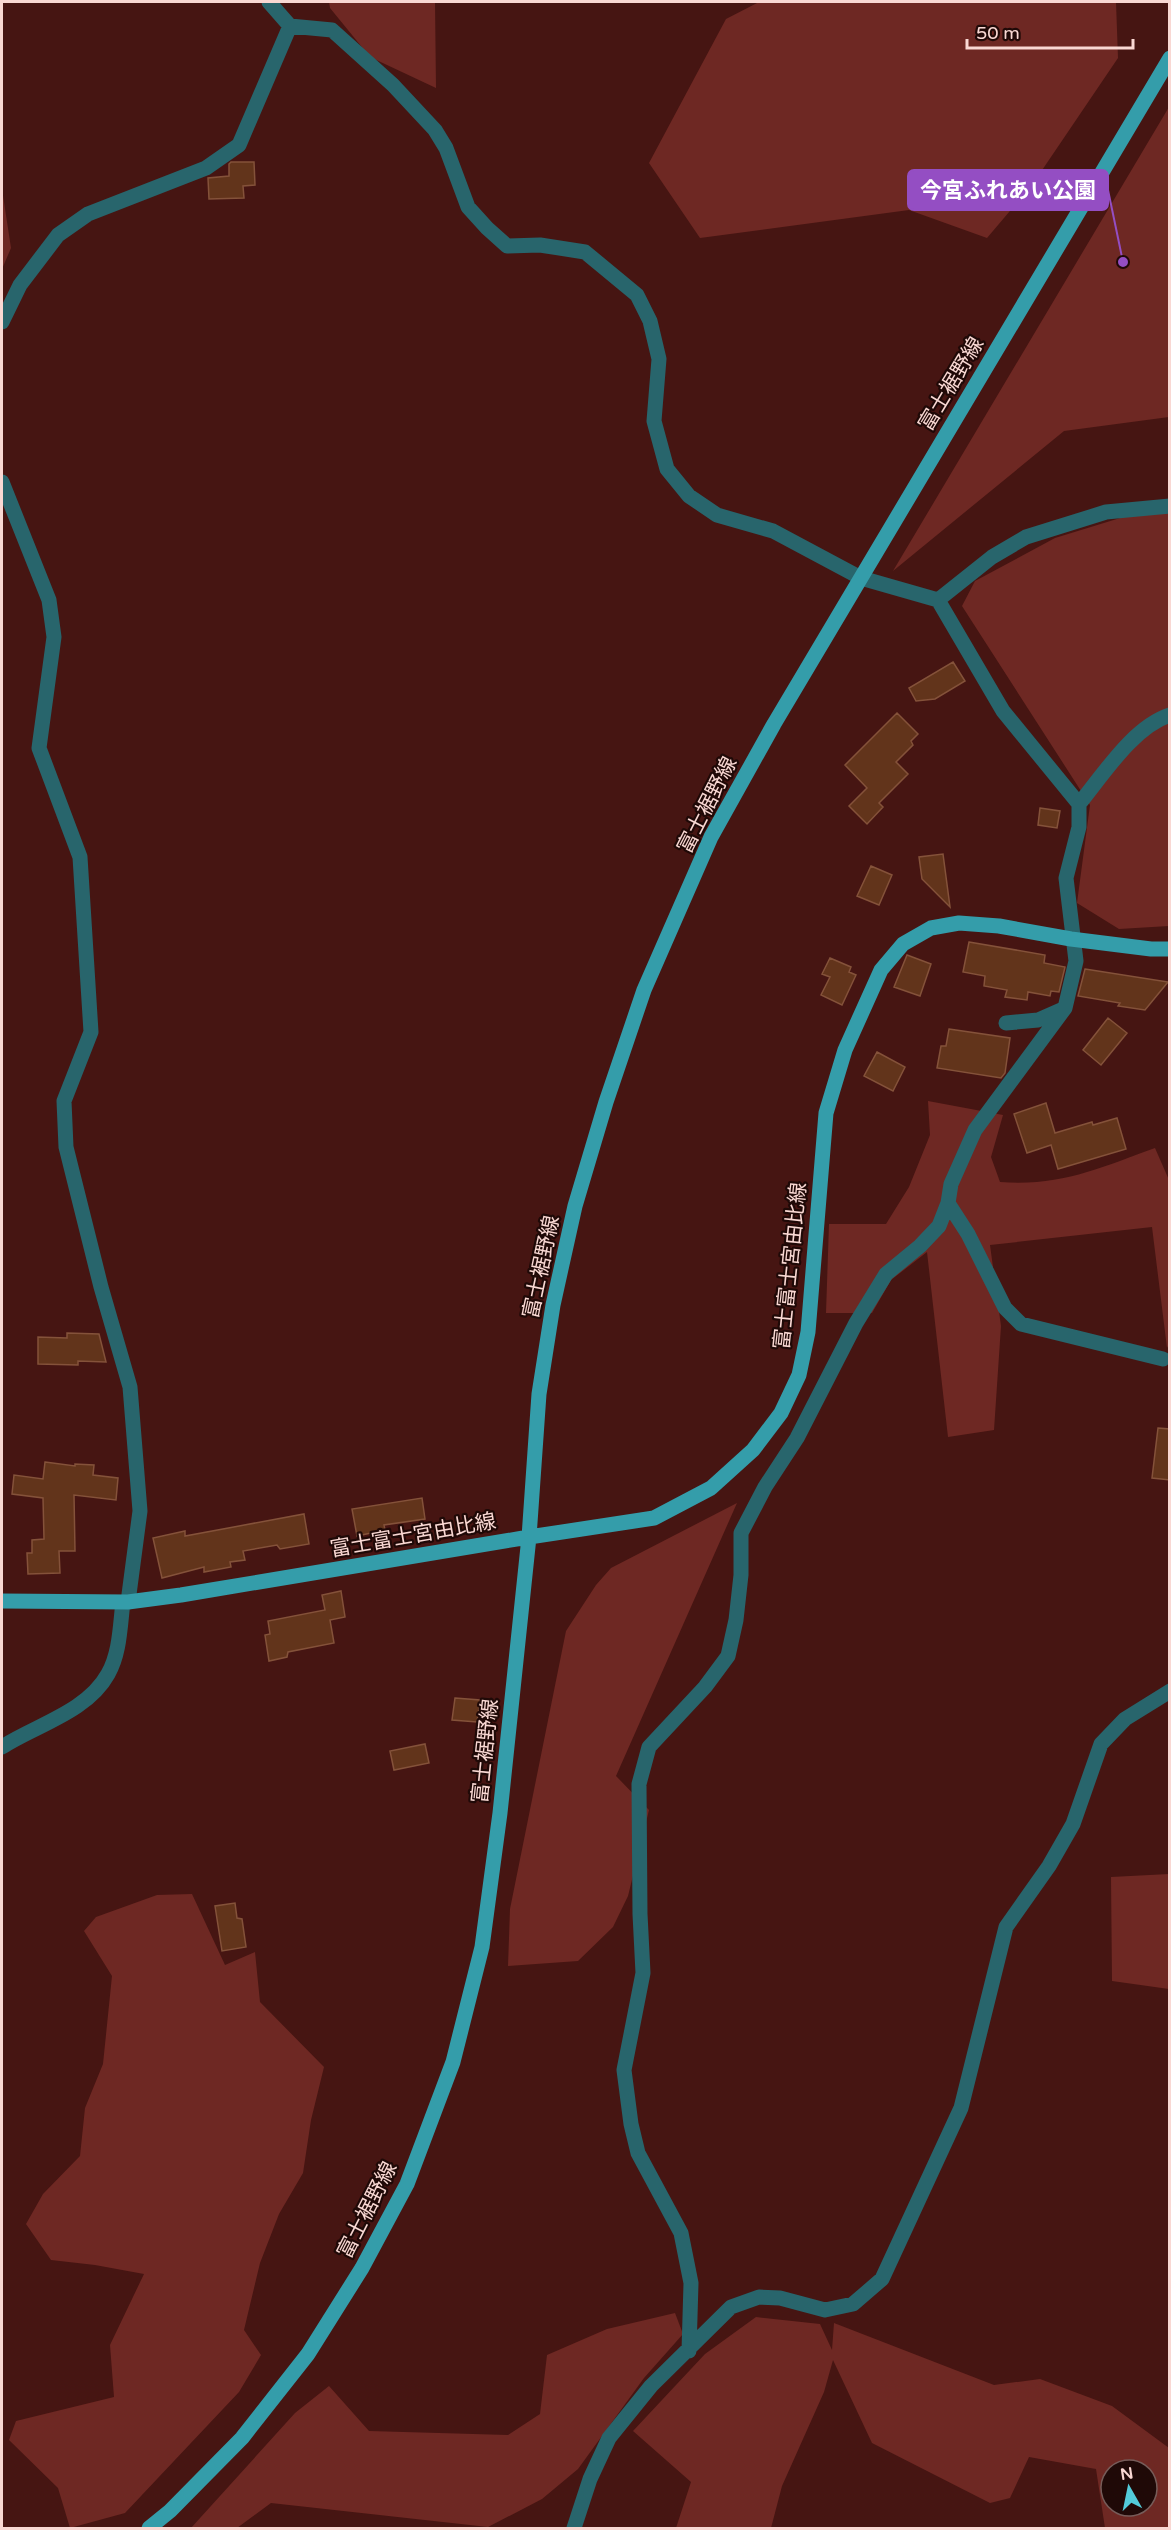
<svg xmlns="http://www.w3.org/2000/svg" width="1171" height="2530" font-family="'Varela Round','Noto Sans JP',sans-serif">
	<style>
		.green { fill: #6e2823; fill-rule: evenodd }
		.building { fill: #62341b; stroke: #84523a; stroke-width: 1.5 }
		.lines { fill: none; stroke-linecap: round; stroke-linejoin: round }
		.minor { stroke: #28656c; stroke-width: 15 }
		.major { stroke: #349daa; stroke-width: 15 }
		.labels { text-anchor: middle; stroke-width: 4.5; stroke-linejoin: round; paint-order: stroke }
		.street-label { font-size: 21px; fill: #f9d8d3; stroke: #1f0907 }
		.leader { fill: none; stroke: #944ec3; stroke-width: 2 }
		.callout-dot { fill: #944ec3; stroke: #1f0907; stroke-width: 2 }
		.callout { fill: #944ec3; stroke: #944ec3; stroke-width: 2 }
		.callout-label { font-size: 22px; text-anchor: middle; font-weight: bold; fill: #fff }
	</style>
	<rect width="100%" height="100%" fill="#461512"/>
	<!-- green -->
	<path class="green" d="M329,2H435L436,88L370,57L330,8Z
		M759,2H1116L1118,58L1032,185L987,238L909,210L700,238L649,163L726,19Z
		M1169,107V417L1064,431L893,571Z
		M2,189L11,248L2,269Z
		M1169,503V926L1119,929L1077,903L1090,805L962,606L975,581L1055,538Z
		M928,1101L1003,1115L991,1157L1000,1182C1059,1187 1100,1168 1155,1148L1169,1180L1170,1342L1167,1348L1152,1227L990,1245L1001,1326L994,1430L948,1437L927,1252L891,1280L872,1313H826L829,1224H886L909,1187L930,1135Z
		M737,1503L616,1776L649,1810L628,1896L613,1927L578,1961L508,1966L510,1909L566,1631L596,1585L611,1568Z
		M1169,1874V1989L1112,1981L1111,1877Z
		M192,1894L225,1965L255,1952L260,2002L324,2067L311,2120L303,2173L279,2214L260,2263L244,2330L261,2355L239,2392L125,2513L70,2528L58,2488L9,2440L16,2421L114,2397L110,2345L144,2274L95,2265L51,2260L26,2224L43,2194L80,2156L85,2108L103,2064L112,1976L84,1931L96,1917L157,1895Z
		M675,2313L683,2334L644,2378L578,2469L542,2499L488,2527L271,2503L237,2528H191L295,2413L329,2386L369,2431L508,2435L540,2414L547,2355L607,2329Z
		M756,2317L820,2324L832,2350L834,2323L994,2385L1040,2379L1112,2406L1169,2448V2528H1105L1096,2469L1029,2457L1010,2498L990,2503L872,2443L833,2360L824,2392L782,2486L771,2528H676L691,2482L633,2431L705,2354ZM1111,2470H1147V2506H1111Z"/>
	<!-- building -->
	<path class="building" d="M231,162H254L255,185L243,186L244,198L209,199L208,178L229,176V164Z
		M953,662L965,681L935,699L916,701L909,688Z
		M897,713L918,734L911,741L913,745L896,762L908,774L879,803L883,807L867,824L849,806L867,788L845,765Z
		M1040,808L1060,811L1057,828L1038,825Z
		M943,854L950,907L922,879L919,857Z
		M871,866L892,875L879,905L857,896Z
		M969,942L1045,955L1044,963L1065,967L1059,992L1051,991L1050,996L1028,992L1027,1000L1005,997L1007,990L984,986L985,976L963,972Z
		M907,955L931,964L920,996L894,987Z
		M830,958L851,967L849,972L856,975L842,1005L821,995L830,977L822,974Z
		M1085,969L1168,982L1145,1010L1118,1006L1120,1003L1078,996Z
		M1108,1018L1127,1033L1101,1065L1083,1050Z
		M949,1029L1010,1038L1005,1073L1001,1078L937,1068L941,1046H946Z
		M877,1052L905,1067L893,1091L864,1076Z
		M1046,1103L1055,1133L1092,1122L1093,1125L1117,1118L1126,1149L1058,1169L1051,1145L1027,1153L1014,1114Z
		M67,1333L99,1334L106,1362L78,1361V1365L38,1364V1337L67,1338Z
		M1158,1428L1170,1429V1480L1152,1478Z
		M45,1462L75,1466V1464L94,1465L93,1475L118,1478L116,1500L74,1495L75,1551H59L60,1573L28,1574L27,1553H32V1540L44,1539L43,1498L12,1494L14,1475L43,1479Z
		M422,1498L425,1519L384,1525L385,1530L357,1536L352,1509Z
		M304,1514L309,1544L280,1549L277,1545L243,1551L245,1560L230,1562L231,1567L204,1572V1567L162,1578L153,1538L185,1531V1536Z
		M341,1591L345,1617L330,1620L334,1643L288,1652L287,1657L269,1661L265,1635L270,1634L268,1621L325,1610L322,1595Z
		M455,1698L480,1700L477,1722L452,1720Z
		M425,1744L429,1763L394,1770L390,1751Z
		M235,1903L237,1918L242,1919L246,1947L222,1951L215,1906Z"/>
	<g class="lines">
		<!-- minor -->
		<path class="minor" d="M269,2L290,26
			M2,322L20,285L58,235L88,214L206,168L239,145L290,26L332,30L393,85L435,130L446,148L468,207L487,228L507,246L540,245L585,252L637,295L650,321L659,359L654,421L667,469L689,496L717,515L773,531L861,578L938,600L1003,711L1079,804V827L1066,878L1076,961L1065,1008L975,1130L951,1184L948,1203L939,1226L920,1246L886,1274L856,1323L797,1438L765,1487L741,1533V1575L736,1620L728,1656L705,1687L649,1747L639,1784L640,1914L643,1973L624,2070L631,2124L638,2153L681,2233L691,2283L689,2351
			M2,482L49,600L54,637L39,748L80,857L91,1032L64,1101L66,1147L101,1287L130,1387L140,1511L128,1602
			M938,600L992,557L1026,537L1106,512L1170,506
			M1079,804C1103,775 1133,727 1170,715
			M1006,1023L1038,1020L1063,1009
			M948,1203L968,1234L1005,1308L1021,1324L1163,1359
			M2,1747C36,1725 87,1712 108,1674C120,1653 120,1626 123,1602
			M574,2528L590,2479L609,2438L651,2386L731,2307L759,2297L780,2298L825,2310L853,2304L882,2279L961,2108L1006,1927L1049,1866L1073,1824L1101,1744L1125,1719L1170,1691"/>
		<!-- major -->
		<path class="major" d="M2,1601L128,1602L181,1595L529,1537L654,1518L711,1488L753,1450L781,1413L799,1375L808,1332L826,1113L845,1050L881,970L903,944L931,928L959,923L999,926L1071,939L1151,949H1170
			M149,2528L170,2511L242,2438L308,2354L362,2268L407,2184L453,2062L482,1947L500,1813L529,1537L539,1394L553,1305L575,1206L606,1102L644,990L711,837L774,724L1170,58"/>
	</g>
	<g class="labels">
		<!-- street labels -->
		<g class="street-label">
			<text transform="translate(951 384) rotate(-59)" y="7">富士裾野線</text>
			<text transform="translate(707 805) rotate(-63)" y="7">富士裾野線</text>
			<text transform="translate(790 1266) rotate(-84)" y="7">富士富士宮由比線</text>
			<text transform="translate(541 1267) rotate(-78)" y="7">富士裾野線</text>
			<text transform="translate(413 1535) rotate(-10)" y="7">富士富士宮由比線</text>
			<text transform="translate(485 1751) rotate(-84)" y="7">富士裾野線</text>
			<text transform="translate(367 2210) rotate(-63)" y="7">富士裾野線</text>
		</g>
	</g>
	<!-- callouts -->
	<path class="leader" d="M1123 262L1108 190"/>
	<circle class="callout-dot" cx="1123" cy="262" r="6"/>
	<rect class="callout" x="908" y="170" width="200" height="40" rx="6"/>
	<g class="callout-label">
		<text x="1008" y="198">今宮ふれあい公園</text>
	</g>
	<!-- border -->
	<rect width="1171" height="2530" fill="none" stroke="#f9d8d3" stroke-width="6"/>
	<!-- north arrow -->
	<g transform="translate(1129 2488) rotate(351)"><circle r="28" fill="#1f0907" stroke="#765c59" stroke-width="1.5"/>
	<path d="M0-4.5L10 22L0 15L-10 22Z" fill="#53cbda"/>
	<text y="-9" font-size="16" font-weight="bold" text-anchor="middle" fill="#f9d8d3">N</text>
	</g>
	<!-- scale -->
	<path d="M967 39v9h166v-9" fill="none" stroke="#f9d8d3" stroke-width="3"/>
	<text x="976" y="39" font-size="18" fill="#f9d8d3" stroke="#1f0907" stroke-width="4.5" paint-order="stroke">50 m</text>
</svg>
